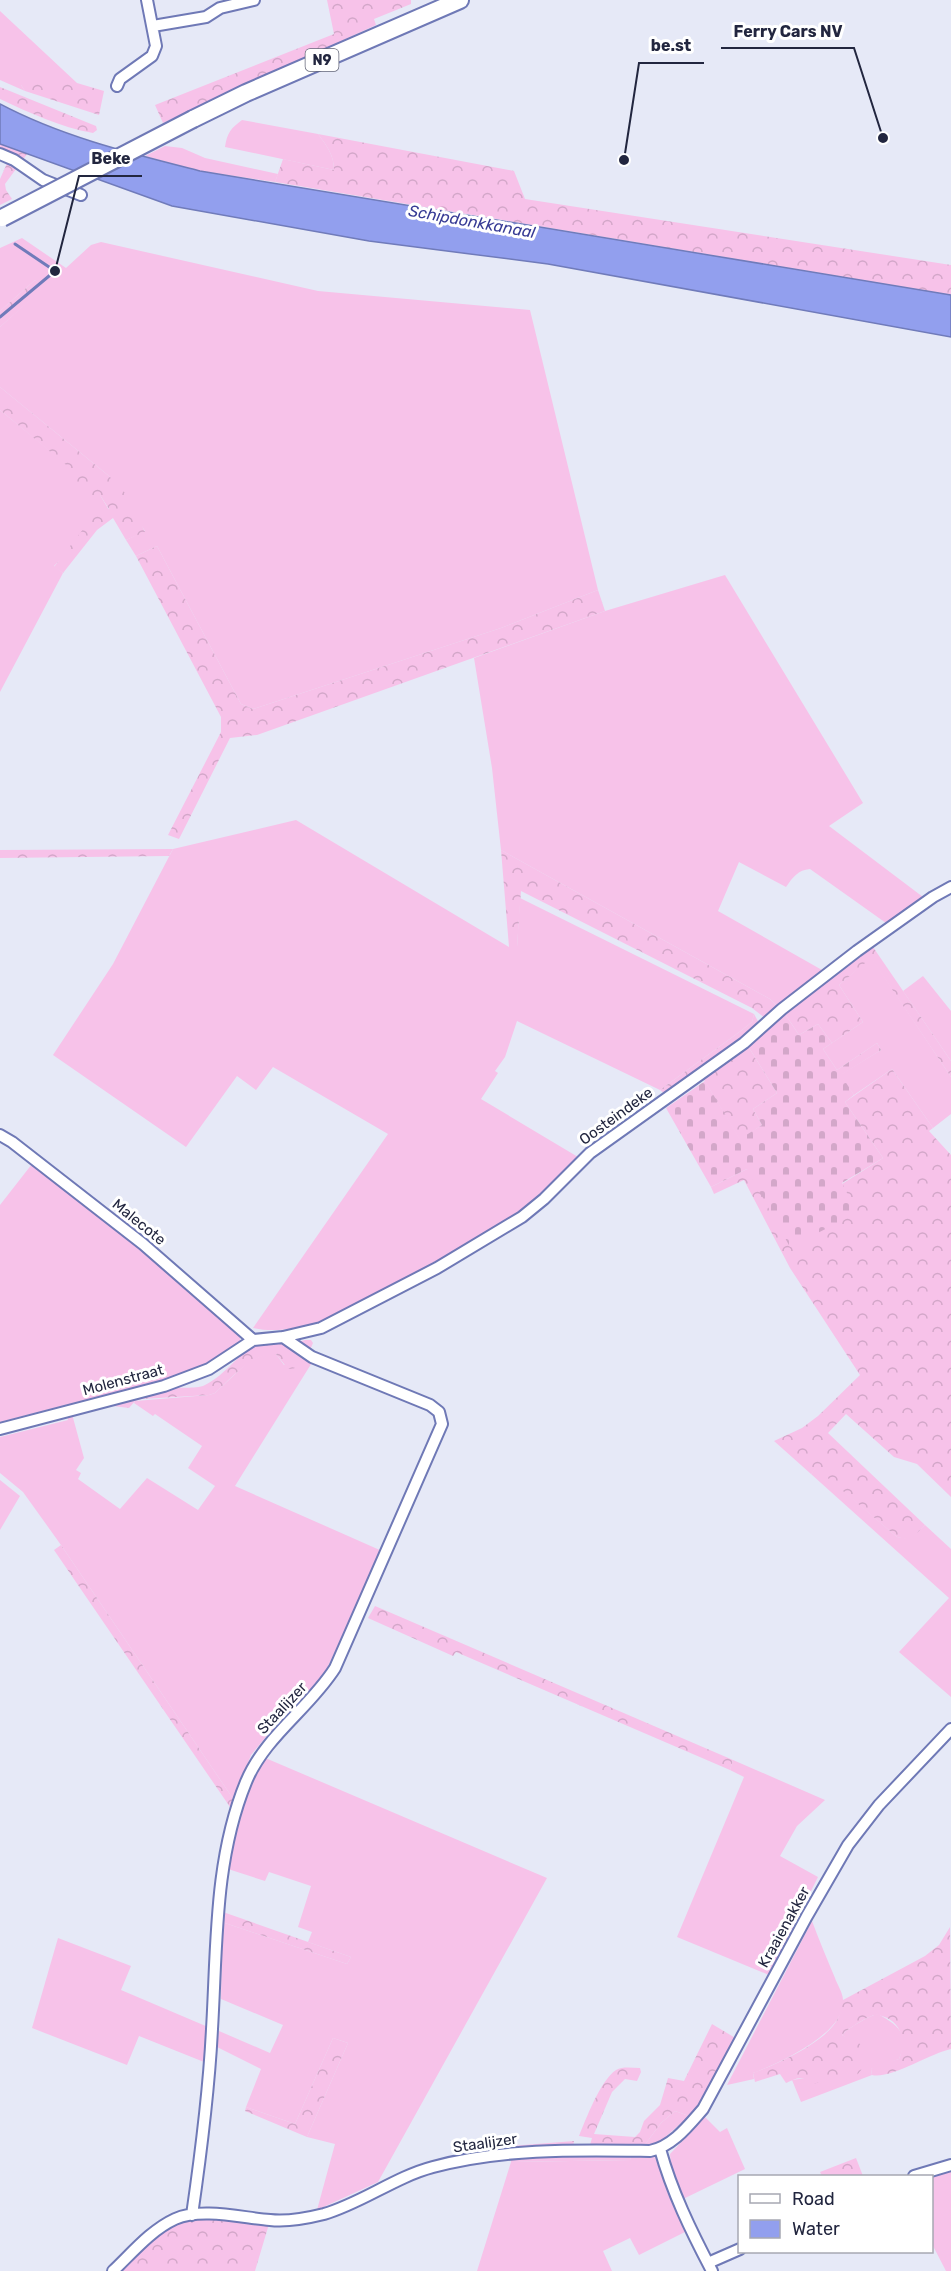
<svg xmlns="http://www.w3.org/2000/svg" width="951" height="2271" font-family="Rubik,sans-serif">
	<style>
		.grass { fill: #f7c2e9 }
		.forest { fill: url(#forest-crowns) }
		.cemetery { fill: url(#cemetery-stones) }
		.water { fill: #929fee; stroke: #707bba; stroke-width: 1.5 }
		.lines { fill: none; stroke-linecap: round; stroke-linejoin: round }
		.stream { stroke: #707bba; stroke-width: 3 }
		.street-casing { stroke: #6f79b6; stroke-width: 14 }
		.primary-casing { stroke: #6f79b6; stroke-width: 20 }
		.street { stroke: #fff; stroke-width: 10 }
		.primary { stroke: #fff; stroke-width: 16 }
		.primary-bridge-casing { stroke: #6f79b6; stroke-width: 20; stroke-linecap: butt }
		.primary-bridge { stroke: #fff; stroke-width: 16 }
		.labels { text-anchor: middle; stroke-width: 6; stroke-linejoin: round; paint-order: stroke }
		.shield { fill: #fff; stroke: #646779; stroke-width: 1.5 }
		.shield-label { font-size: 14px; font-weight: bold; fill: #22263f }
		.street-label { font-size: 15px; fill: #22263f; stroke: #fff }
		.water-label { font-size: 16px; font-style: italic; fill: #373b95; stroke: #fff }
		.leader { fill: none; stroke: #22263f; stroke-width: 2 }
		.callout-dot { fill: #22263f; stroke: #fff; stroke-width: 2 }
		.callout-label { font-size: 16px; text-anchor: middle; font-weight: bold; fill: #22263f; stroke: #fff; stroke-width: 6; stroke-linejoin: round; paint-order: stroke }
	</style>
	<defs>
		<pattern id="forest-crowns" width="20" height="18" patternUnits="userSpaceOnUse" patternTransform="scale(1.5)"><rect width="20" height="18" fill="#f7c2e9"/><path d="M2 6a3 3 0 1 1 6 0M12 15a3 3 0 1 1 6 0" fill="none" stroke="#d3a7c9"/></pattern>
		<pattern id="cemetery-stones" width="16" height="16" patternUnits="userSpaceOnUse" patternTransform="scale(1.5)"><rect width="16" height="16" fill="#f7c2e9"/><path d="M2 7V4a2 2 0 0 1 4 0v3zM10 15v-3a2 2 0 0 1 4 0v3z" fill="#d3a7c9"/></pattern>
	</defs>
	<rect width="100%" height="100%" fill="#e6e9f7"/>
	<!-- grass -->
	<path class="grass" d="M0,11L77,83L21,85L25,91L0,80Z
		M242,120L318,134C327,146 334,155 334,170L225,147C227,133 231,128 242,120Z
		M165,146L182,148L205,158L278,174L275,182L200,171L145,156Z
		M22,238L66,268L91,245L101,242L318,291L530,310L598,590L501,628L253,709L241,704L157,546L136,556L126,540L145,531L109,476L0,387V327L43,288L35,280L0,311V248Z
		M0,410L72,469V475L100,495L109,510L54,566L63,573L0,692Z
		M725,575L863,803L829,826L923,897L886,923L810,869C798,870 793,877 786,887L739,862L718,911L822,970L777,1006L770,999L501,850L492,768L474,658L605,611Z
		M296,820L509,947H517L520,898L754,1014L752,1022L742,1030L660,1090L517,1021L505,1057L495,1071L498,1073L481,1099L578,1157L523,1210L447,1256L319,1323C297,1328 275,1333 253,1328L388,1134L273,1067L256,1090L237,1076L186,1147L53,1055L113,964L173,849Z
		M871,957L951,1077V1114L933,1128L892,1069L854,1095L840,1075L881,1050L877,1043L837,1070L823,1049L863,1022L839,985Z
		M923,976L951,1011V1061L903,991Z
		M32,1164L138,1246L229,1324L240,1336V1342L209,1364L177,1376L0,1422V1205Z
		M266,1354H276L284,1365L306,1358L313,1361L235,1486L382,1551L323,1677L270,1732L251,1755L234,1800L61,1545L23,1492L0,1473V1437L68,1420L67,1416L72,1414L84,1458L76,1470L81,1473L78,1479L120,1509L147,1478L198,1510L215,1486L188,1468L202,1446L155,1414L153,1416L134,1403L135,1401L209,1395L215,1393L248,1362Z
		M816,1467L897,1537L910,1539L925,1525L951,1549V1697L899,1652L949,1598L811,1474Z
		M0,1480L20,1496L0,1530Z
		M263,1757L547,1878L378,2182L317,2210L335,2144L307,2137L348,2043L333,2038L295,2124L246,2107L261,2069L217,2047L219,2031L270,2053L283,2025L221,1999L222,1922L347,1964L351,1957L308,1942L312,1932L298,1927L311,1886L269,1872L265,1881L228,1869C230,1830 246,1792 263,1757Z
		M733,1760L825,1800L797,1826L780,1856L818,1877L769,1975L677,1937L744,1777L730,1770Z
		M812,1921C819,1940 827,1959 835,1978C837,1984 843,1993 843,2000C846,2033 778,2064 753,2073L754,2079L727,2085Z
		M58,1938L131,1966L121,1990L208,2027L204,2062L139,2036L127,2065L32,2028Z
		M878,2014C899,2026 910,2034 899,2059L871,2069L872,2075L801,2102L792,2080L806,2078L812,2083L818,2082L847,2038L842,2035C847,2029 870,2015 878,2014Z
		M675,2111L689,2116L661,2141L644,2146L661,2123Z
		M705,2117L720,2132L727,2128L745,2169L683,2199L671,2166L670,2154Z
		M631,2155L652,2156L656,2158L668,2194L685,2232L639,2255L630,2238L603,2251L612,2271H477L511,2162L630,2160Z
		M951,2169V2271H946L932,2244V2176H930Z"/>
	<!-- forest -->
	<path class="forest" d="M327,0H411V4L374,19L376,25L163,123L155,105L334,34Z
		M28,79L77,83L104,91L99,115L25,91L21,85L23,80Z
		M0,87L91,124L96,126L97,130L93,133C60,127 30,113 0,99Z
		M318,134L514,171L525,199L951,265V295L275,182L283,159L334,170C334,155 327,146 318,134Z
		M0,144L27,154L5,184L6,190L12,199L0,205V179L8,161L0,158Z
		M35,280L44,288L0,327V311Z
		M0,387L109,476L128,496L145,532L126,540L113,518L97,530L63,573L54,567L94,515L109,509L100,495L90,500L76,493L68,483L72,475L71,469L0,410Z
		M157,546L241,704L253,709L501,628L598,590L605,611L257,735L230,738L179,839L168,835L221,732V717L136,556Z
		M173,849L169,856L0,858V850Z
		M501,850L770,999L777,1006L765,1018L752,1008L521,891L517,947H509Z
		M873,947L951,1061V1077L871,958L839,985L863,1022L832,1043L818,1024L799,1035L785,1014Z
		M754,1014L760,1025L665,1094L660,1090L742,1030L752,1022Z
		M748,1046L777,1093L753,1109L762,1125L740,1140L703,1078Z
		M892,1069L933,1128L929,1131L951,1155V1497L917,1464L894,1457L846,1414L828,1433L925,1525L910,1540L897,1537L816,1468L811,1474L774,1441L802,1428L818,1416L860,1375L790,1268L744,1180L714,1194L711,1187L747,1169L856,1213L842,1184L883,1158L845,1102Z
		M305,1340H311L313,1343C307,1357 304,1369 288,1369L276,1354C250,1354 233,1377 215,1393L209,1395L142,1399L135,1401L129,1408L113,1406V1404C134,1398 155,1392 177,1388C186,1387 197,1389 205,1385C241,1367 246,1326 297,1349L301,1341Z
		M61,1545L234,1800L230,1807L54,1550Z
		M375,1606L733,1760L730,1770L456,1652L453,1656L368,1618Z
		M223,1912L351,1957L347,1964L222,1922Z
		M950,1927L951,2049C931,2053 889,2080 872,2075L871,2069L877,2065L899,2059C907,2039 901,2020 878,2015C872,2013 846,2030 842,2035C847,2038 855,2039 859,2043C870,2054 864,2074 850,2079C839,2083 824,2081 812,2084C803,2075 796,2078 786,2083L780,2074L755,2082L753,2073C776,2065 828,2041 838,2018C841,2013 842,2006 843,2000L925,1956L939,1945Z
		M712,2024L737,2039L698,2105L689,2116L675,2111L661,2123L644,2146L590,2145L592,2138L579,2136C586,2119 600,2081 616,2070C623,2066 632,2068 640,2068L641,2072L637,2081L625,2079L612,2092L594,2134L635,2137L640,2132L644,2121L660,2105L668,2078L684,2081Z
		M333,2038L348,2043L307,2137L245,2111L246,2107L295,2124Z
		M574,2141L572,2154L631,2155L630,2160L511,2162V2146Z
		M856,2158L863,2176H822L820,2172Z
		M192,2220H224L269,2224L255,2271H118C140,2251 161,2226 192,2220Z"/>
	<!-- cemetery -->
	<path class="cemetery" d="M785,1014L799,1035L818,1024L832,1043L823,1049L837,1070L877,1043L881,1050L841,1075L854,1095L845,1102L883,1158L842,1183L857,1213L790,1247L747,1169L711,1187L666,1108L705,1081L740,1139L762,1125L753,1109L777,1093L748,1046Z"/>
	<!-- water -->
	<path class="water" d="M0,104C62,137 133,154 200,171L951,295V337L548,264L369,241L172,206L0,144Z"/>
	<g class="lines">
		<!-- stream -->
		<path class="stream" d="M0,317L55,271L15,244"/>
		<defs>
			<path id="street" d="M153,26L206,17L220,8L254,0
				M117,86L120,79L152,56L156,46L147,0
				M0,154L14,160L43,180L81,195
				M0,1135L12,1142L143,1244L253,1340
				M0,1429L164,1386L209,1369L253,1340L283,1337L321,1328L437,1268L522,1217L544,1199L590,1153L744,1043L782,1009L857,951L933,897L951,887
				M660,2149C672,2192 691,2231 712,2271
				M914,2176L951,2165
				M192,2215C201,2153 209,2091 212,2029C217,1946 214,1860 246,1782C265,1736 309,1709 335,1668L442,1424L439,1412L430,1405L312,1357L283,1337
				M708,2263L740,2249
				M113,2271C132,2253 151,2230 175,2219C201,2207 243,2218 270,2220C287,2222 308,2218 324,2214C362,2203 395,2177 433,2167C503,2148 578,2150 650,2151C673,2146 688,2126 703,2109L807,1916L848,1845L879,1805L951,1729"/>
			<path id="primary" d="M193,119L246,93L460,0"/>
		</defs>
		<!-- street casing -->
		<use href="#street" class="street-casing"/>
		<!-- primary casing -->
		<use href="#primary" class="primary-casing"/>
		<!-- street -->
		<use href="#street" class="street"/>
		<!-- primary -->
		<use href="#primary" class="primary"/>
		<defs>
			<path id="primary-bridge" d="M2,218L193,119"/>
		</defs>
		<!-- primary-bridge casing -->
		<use href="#primary-bridge" class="primary-bridge-casing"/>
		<!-- primary-bridge -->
		<use href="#primary-bridge" class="primary-bridge"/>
	</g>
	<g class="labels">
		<!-- shield labels -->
		<rect class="shield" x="305.5" y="49" width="33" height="22" rx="4.5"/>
		<g class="shield-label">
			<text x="322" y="65">N9</text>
		</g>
		<!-- street labels -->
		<g class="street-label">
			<text transform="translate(616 1116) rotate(-36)" y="5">Oosteindeke</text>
			<text transform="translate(139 1222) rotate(39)" y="5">Malecote</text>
			<text transform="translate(123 1380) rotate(-15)" y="5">Molenstraat</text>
			<text transform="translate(282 1708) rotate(-47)" y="5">Staalijzer</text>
			<text transform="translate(784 1927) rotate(-61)" y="5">Kraaienakker</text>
			<text transform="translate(485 2143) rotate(-8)" y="5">Staalijzer</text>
		</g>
		<!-- water labels -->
		<g class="water-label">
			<text transform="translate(472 221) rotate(10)" y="6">Schipdonkkanaal</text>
		</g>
	</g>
	<!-- callouts -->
	<path class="leader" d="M883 138L854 48H721M624 160L639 63H704M55 271L79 176H142"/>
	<g class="callout-dot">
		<circle cx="883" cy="138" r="6"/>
		<circle cx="624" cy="160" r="6"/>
		<circle cx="55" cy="271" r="6"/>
	</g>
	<g class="callout-label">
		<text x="788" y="37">Ferry Cars NV</text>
		<text x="671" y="51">be.st</text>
		<text x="111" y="164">Beke</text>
	</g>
	<!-- legend -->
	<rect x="738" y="2175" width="195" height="78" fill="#ffffff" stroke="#a7a8b2" stroke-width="1.5"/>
	<rect x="750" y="2194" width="30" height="9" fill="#ffffff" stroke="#a7a8b2" stroke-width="1.5"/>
	<text x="792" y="2205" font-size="18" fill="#22263f">Road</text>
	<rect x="750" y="2220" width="30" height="18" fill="#929fee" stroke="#a7a8b2" stroke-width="1.5"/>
	<text x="792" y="2235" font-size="18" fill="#22263f">Water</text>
</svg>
